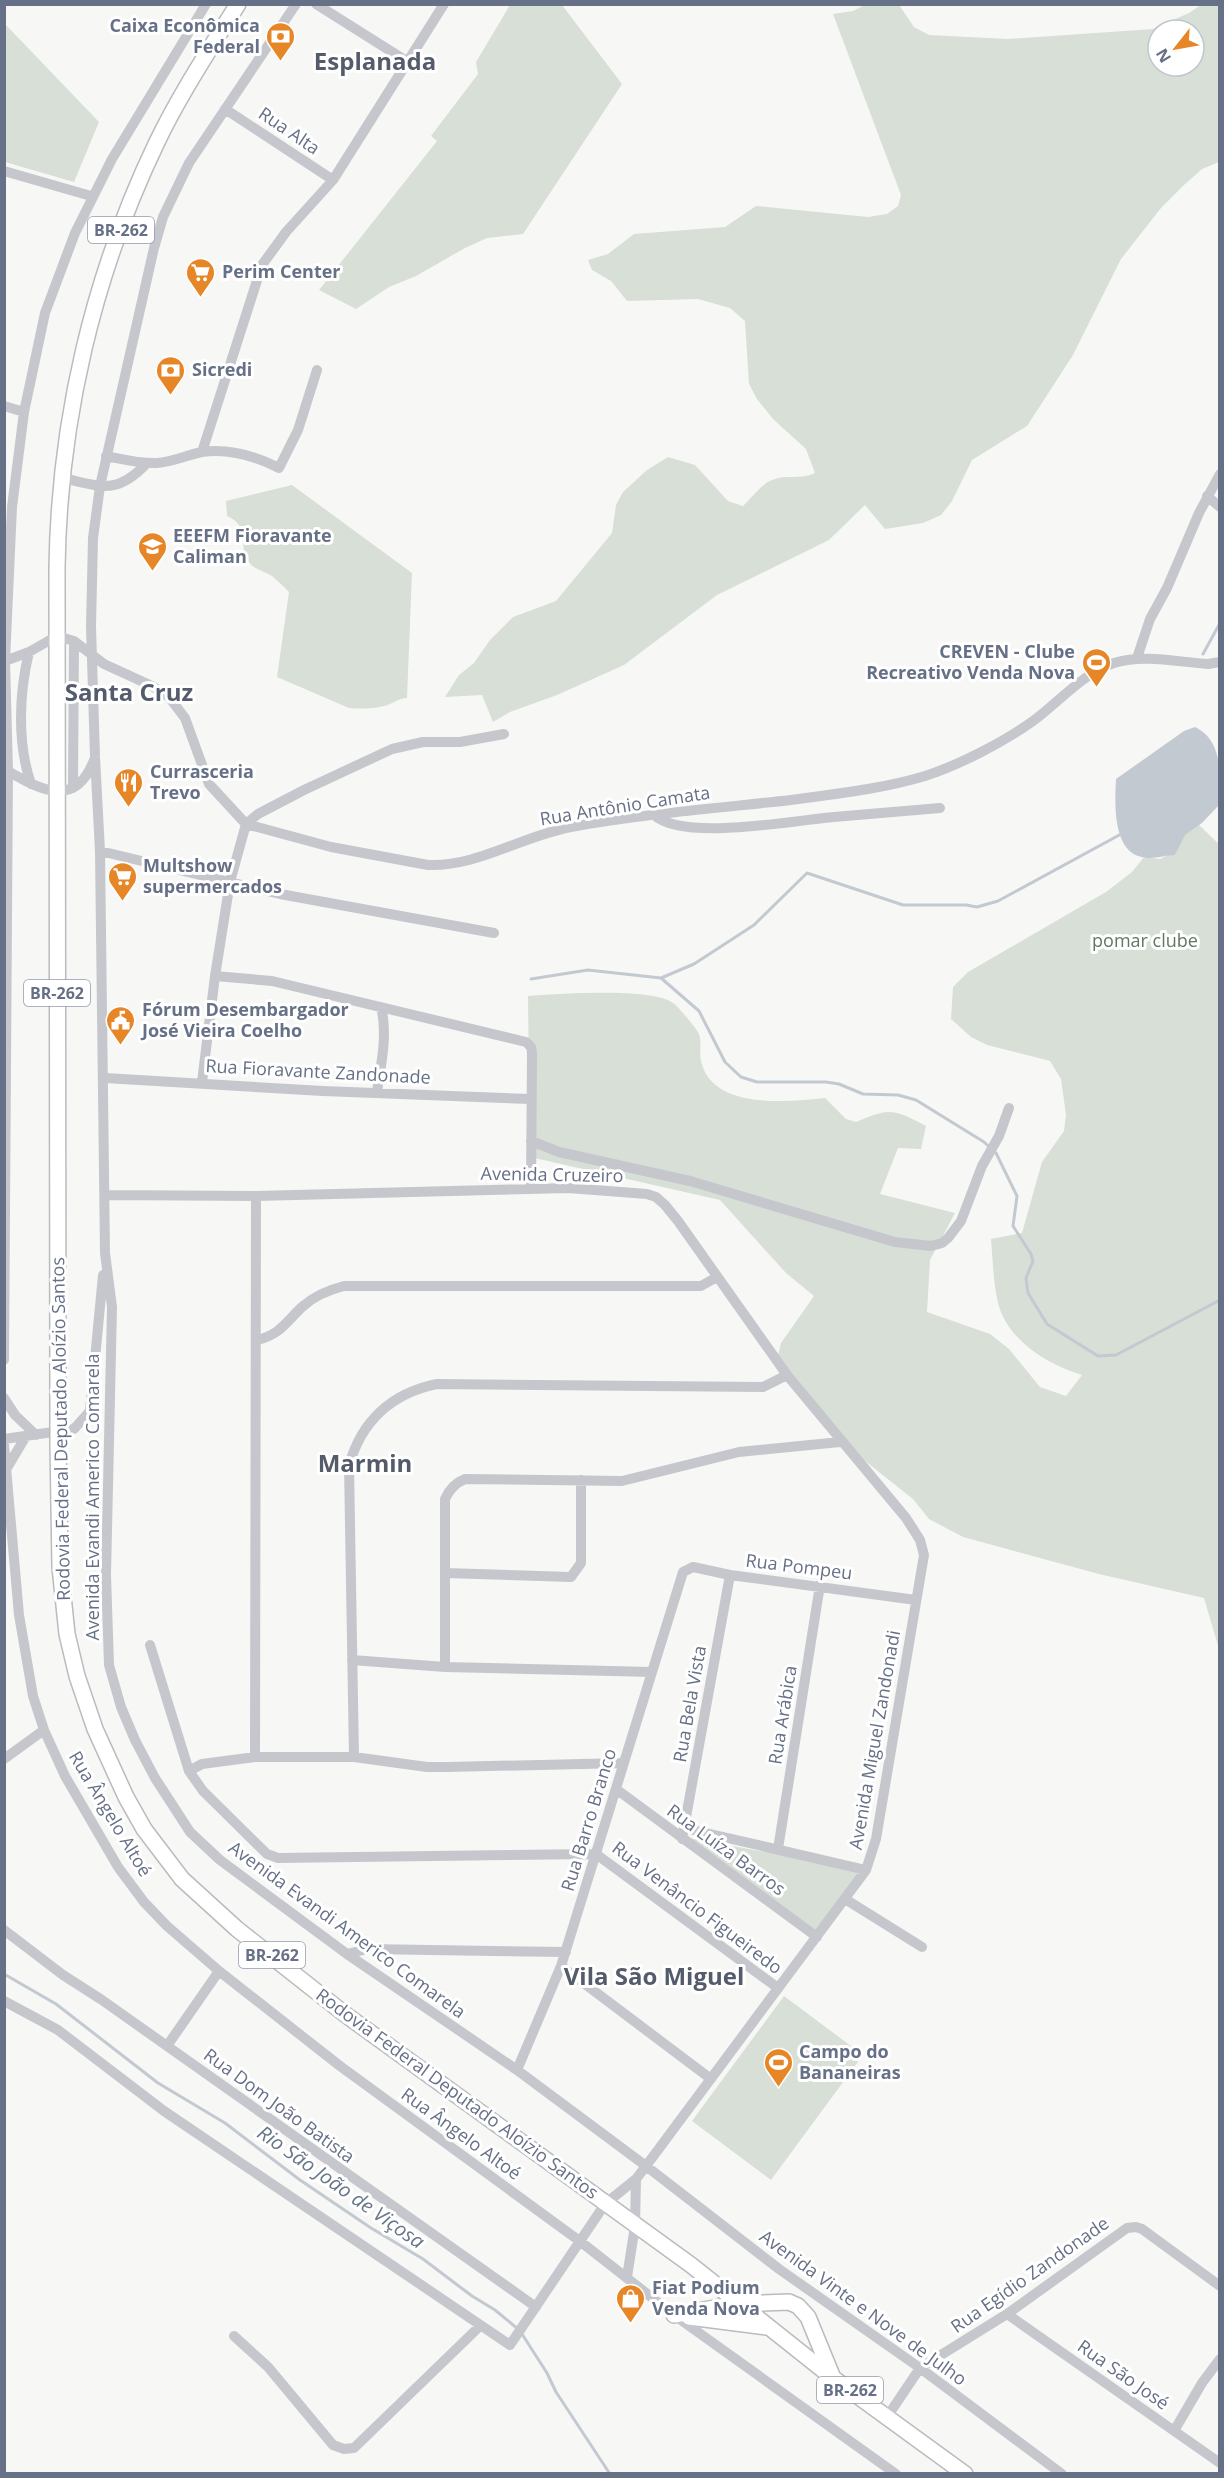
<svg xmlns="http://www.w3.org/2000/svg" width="1224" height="2478" font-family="'Open Sans',sans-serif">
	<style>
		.green { fill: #d7dfd6; fill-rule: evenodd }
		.water { fill: #c3c9d1 }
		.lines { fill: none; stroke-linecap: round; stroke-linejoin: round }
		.stream { stroke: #c3c9d1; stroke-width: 3 }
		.highway-casing { stroke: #babbbf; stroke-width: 18 }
		.minor { stroke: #c5c7cc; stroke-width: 10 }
		.highway { stroke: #fff; stroke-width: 15 }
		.highway-bridge-casing { stroke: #babbbf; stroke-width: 18; stroke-linecap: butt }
		.highway-bridge { stroke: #fff; stroke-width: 15 }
		.labels { text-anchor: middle; stroke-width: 6; stroke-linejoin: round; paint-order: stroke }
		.shield { fill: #fff; stroke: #949baa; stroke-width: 1.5 }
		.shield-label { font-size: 16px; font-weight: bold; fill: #667086 }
		.poi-label { font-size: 18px; font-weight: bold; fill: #667086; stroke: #fff; text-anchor: start }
		.street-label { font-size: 18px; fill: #667086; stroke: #fff }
		.park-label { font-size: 18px; fill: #617863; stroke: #fff }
		.water-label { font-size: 20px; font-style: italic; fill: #677789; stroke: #fff }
		.district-label { font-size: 24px; font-weight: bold; fill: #545b6b; stroke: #fff }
	</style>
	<rect width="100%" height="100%" fill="#f7f8f5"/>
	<!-- green -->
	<path class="green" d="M510,5H562L622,84L523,234L487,238L465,248L416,276L389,287L356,309L319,290L437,141L431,136L478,74L476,62Z
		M865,5H899L914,27L929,35L1008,39L1153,29L1189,13L1201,5H1219V162L1202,169L1184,185L1161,208L1121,259L1073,355L1027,426L972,460L952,501L941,515L923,523L885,529L865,505L829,540L717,595L624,665L557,695L510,712L493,722L482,695L445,697L459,675L474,663L490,640L513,617L556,601L612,533L616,505L623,492L647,470L668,457L695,465L728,501L743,506C751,499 761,484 772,480C786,474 802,480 815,473L806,449L773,419L757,399L749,384L745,321L730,308L698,299L627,301L611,281L592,270L588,260L608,254L634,234L725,227L756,206L868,217L887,214L898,206L901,195L833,14L853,11ZM1158,30H1194V66H1158Z
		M5,24L99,122L74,182L5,162Z
		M292,485L412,573L407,698C395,699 394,704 384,706C373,709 360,709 349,708L277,677L289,592C284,587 278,581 272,576C264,571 254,570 248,561C238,546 251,526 227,516L226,501Z
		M1199,825L1220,845L1219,1649L1204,1598L1099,1574L963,1537L929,1519L913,1499L855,1453L777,1360L781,1343L814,1296L786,1273L720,1200L530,1157L528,996C557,994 652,987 673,1003C678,1006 697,1029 699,1034C702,1042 699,1053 701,1061C712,1110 787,1102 825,1098L846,1119L856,1122C890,1107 894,1109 926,1126L921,1149L898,1148L880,1194L955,1213L930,1260L927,1312L990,1334L1009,1349L1040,1387L1066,1396L1082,1375C1048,1365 1008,1341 998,1303C993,1282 993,1260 991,1239L1022,1233L1042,1162L1064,1131L1066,1115L1061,1079L1050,1061L987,1045L971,1037L951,1019L953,987L968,972L1106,892L1132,872L1144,857L1160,859L1168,855H1175L1184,835Z
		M683,1837L865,1870L817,1935Z
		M784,1996L863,2055L771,2180L692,2121Z"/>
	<!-- water -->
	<path class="water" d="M1195,727C1224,741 1220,776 1219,805L1202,823L1185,835L1175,855C1161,855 1155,861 1138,856C1112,847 1115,800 1116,779L1184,731Z"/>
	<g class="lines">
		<!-- stream -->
		<path class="stream" d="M1203,654L1220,623
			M661,978L699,1011L725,1062L741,1077L757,1082H826L839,1084L863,1094L898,1095L916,1100L984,1142L996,1153L1017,1196L1013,1226L1031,1254L1033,1261L1026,1278L1028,1293L1047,1324L1098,1356L1116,1355L1220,1300
			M531,979L588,970L661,978L694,964L754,925L807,873L903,905H966L977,907L998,901L1123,833
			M4,1974L56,2004L158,2083L225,2123L300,2180L371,2228L423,2259L472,2296L495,2310L518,2329
			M522,2334L547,2373L556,2392L610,2474"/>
		<defs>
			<path id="highway" d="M58,1426L57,568C59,421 93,275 157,142C180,94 210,49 238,4
				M58,1444L60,1567L67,1634L77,1676L95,1729L126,1797L144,1829L182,1879L237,1929L346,2015L691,2265L833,2378L965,2474
				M674,2315L738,2304L789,2302L798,2306L808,2317L833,2378
				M689,2317L766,2327"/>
		</defs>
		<!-- highway casing -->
		<use href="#highway" class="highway-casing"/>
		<!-- minor -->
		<path class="minor" d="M296,4L189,163L163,217L154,248L100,486L93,538L91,626L95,757L100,851L105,1253L112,1307L106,1575L109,1665L121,1707L135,1740L155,1778L190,1832L220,1860L347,1954L517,2070L646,2166L779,2269L920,2368L1062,2474
			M316,4L408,62
			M225,109L333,180
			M4,171L91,196
			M4,406L24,412
			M202,452L262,265L286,232L333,180L444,4
			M106,456C122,459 140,464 157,463C173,462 187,455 202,452C230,448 255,456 279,468L298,430L317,370
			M62,478C101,486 116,496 147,463
			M1207,496L1220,507
			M29,652C19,693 17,743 31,784
			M1137,658L1150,619L1167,588L1199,513L1220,474
			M5,661L29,652L57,636L74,641L104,664L152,686L169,697L185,718L209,784L246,824L331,847L428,865C477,867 522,836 571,827C643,814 718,808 791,800C835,794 882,789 925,776C959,765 1004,742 1033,721C1059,702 1083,673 1114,663C1144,654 1177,662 1208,664L1220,662
			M8,771C41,791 76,808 94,760
			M73,788L74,641
			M654,815C684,842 795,820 834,817C869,814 904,811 940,808
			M100,851L280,894L494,933
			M215,976L272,981L526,1042L531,1047L532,1053L531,1189
			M105,1078L323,1091L530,1099
			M202,1082L215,976L230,882L246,824L258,814L304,790L392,749L423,742H460L504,734
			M377,1092C381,1064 388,1035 381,1007
			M531,1141L559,1152L690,1181L895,1242L931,1246L942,1243L948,1238L961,1221L982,1166L999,1136L1009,1108
			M257,1340C280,1335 286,1322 302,1307C314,1296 328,1290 344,1286H701L717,1277
			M4,1360L8,771L5,661L12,507L24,412L45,313L75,233L112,159L206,4
			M4,1398L15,1415L36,1435
			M4,1439L74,1429L90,1411L103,1275
			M4,1445L19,1615L33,1696L44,1730L65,1776L118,1867L144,1902L167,1926L219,1971L340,2066L581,2242L674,2315L896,2474
			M7,1468L26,1436
			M445,1573L571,1577L581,1563V1480
			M150,1645L189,1771L203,1791L267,1854L278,1858L596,1854L778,1988
			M352,1660L445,1667L652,1672
			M445,1667V1499C449,1490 455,1483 465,1479L622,1481L739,1452L840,1442
			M255,1757L256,1196
			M354,1757L349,1466C361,1421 392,1393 437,1384L763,1387L787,1375
			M4,1759L44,1730
			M189,1771L202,1764L255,1757H354L427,1767H448L624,1763
			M616,1789L817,1937
			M684,1828L866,1870
			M682,1839L730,1575
			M778,1849L820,1585
			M845,1899L922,1947
			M4,1930L63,1975L102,2000L536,2307
			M347,1954L367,1949L566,1952
			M561,1966L711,2079
			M4,2001L58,2030L164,2111L510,2345L605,2204L636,2179L646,2166L866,1870L876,1839L924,1555L920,1540L906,1518L787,1375L678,1221L665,1205L656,1197L647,1194L568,1188L256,1196L106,1195
			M167,2046L219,1971
			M517,2070L561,1966L683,1572L693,1567L730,1575L916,1600
			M627,2277L635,2226L636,2179
			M1007,2314L1220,2463
			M234,2336L268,2367L333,2445L344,2449L354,2448L480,2326
			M887,2417L920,2368L1007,2314L1127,2228L1136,2227L1142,2229L1220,2286
			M1174,2431L1202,2383L1220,2359"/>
		<!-- highway -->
		<use href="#highway" class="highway"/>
		<defs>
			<path id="highway-bridge" d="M58,1426V1444"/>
		</defs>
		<!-- highway-bridge casing -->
		<use href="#highway-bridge" class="highway-bridge-casing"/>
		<!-- highway-bridge -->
		<use href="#highway-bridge" class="highway-bridge"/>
	</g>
	<!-- icons -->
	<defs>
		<symbol id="bank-pin" viewBox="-11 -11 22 30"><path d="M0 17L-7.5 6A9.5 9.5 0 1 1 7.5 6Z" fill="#e68627" stroke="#fff"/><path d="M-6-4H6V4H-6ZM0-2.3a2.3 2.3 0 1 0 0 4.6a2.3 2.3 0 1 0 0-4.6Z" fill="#fff"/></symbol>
		<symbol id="supermarket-pin" viewBox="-11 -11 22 30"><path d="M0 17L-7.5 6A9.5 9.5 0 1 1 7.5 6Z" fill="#e68627" stroke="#fff"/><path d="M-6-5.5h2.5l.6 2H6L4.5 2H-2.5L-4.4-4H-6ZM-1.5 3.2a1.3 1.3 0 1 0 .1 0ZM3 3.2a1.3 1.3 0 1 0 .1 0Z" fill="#fff"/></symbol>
		<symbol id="school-pin" viewBox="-11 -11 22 30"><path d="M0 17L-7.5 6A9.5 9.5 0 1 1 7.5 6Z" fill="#e68627" stroke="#fff"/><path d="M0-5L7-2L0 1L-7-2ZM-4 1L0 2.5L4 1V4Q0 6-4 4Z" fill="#fff"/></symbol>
		<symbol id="stadium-pin" viewBox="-11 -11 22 30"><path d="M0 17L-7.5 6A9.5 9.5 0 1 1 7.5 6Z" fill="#e68627" stroke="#fff"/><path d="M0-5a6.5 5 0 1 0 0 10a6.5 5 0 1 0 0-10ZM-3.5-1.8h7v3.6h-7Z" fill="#fff"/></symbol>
		<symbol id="restaurant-pin" viewBox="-11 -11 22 30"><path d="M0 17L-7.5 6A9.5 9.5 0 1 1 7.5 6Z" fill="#e68627" stroke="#fff"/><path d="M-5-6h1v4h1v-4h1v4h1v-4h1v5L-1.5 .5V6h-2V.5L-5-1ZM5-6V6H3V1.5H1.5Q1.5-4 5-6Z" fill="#fff"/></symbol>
		<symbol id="civic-pin" viewBox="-11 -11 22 30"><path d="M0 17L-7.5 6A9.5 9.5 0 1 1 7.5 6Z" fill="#e68627" stroke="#fff"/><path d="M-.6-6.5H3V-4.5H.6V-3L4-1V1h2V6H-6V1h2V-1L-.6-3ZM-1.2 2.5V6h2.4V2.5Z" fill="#fff"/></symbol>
		<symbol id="shop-pin" viewBox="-11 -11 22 30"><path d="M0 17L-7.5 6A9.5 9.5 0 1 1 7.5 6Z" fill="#e68627" stroke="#fff"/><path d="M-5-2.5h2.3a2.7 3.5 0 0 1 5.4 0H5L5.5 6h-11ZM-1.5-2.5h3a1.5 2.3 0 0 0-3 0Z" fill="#fff"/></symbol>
	</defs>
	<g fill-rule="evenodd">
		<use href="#bank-pin" x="264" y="20" width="33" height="45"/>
		<use href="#supermarket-pin" x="184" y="256" width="33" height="45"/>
		<use href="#bank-pin" x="154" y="354" width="33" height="45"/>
		<use href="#school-pin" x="136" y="530" width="33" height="45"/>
		<use href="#stadium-pin" x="1080" y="646" width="33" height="45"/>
		<use href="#restaurant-pin" x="112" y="766" width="33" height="45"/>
		<use href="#supermarket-pin" x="106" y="860" width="33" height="45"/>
		<use href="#civic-pin" x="104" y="1004" width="33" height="45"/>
		<use href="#stadium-pin" x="762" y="2046" width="33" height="45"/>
		<use href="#shop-pin" x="614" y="2282" width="33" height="45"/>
	</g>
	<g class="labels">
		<!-- shield labels -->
		<g class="shield">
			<rect x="88" y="217" width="66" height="26" rx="4.5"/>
			<rect x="24" y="980" width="66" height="26" rx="4.5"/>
			<rect x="239" y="1942" width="66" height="26" rx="4.5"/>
			<rect x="817" y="2377" width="66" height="26" rx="4.5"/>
		</g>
		<g class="shield-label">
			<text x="121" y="236">BR-262</text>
			<text x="57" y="999">BR-262</text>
			<text x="272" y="1961">BR-262</text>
			<text x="850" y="2396">BR-262</text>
		</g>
		<!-- poi labels -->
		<g class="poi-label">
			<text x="260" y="32" text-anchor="end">Caixa Econômica<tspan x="260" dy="21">Federal</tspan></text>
			<text x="222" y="278">Perim Center</text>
			<text x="192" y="376">Sicredi</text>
			<text x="173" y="542">EEEFM Fioravante<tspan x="173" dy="21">Caliman</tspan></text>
			<text x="1075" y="658" text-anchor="end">CREVEN - Clube<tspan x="1075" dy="21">Recreativo Venda Nova</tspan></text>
			<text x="150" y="778">Currasceria<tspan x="150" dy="21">Trevo</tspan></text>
			<text x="143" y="872">Multshow<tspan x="143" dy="21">supermercados</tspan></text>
			<text x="142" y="1016">Fórum Desembargador<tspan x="142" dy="21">José Vieira Coelho</tspan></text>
			<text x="799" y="2058">Campo do<tspan x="799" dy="21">Bananeiras</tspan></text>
			<text x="652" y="2294">Fiat Podium<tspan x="652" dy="21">Venda Nova</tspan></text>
		</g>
		<!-- street labels -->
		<g class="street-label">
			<text transform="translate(289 131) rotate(34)" y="6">Rua Alta</text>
			<text transform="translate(625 806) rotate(-9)" y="6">Rua Antônio Camata</text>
			<text transform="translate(318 1072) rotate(3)" y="6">Rua Fioravante Zandonade</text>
			<text transform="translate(552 1175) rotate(1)" y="6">Avenida Cruzeiro</text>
			<text transform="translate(61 1429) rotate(-91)" y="6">Rodovia Federal Deputado Aloízio Santos</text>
			<text transform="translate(93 1497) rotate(-90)" y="6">Avenida Evandi Americo Comarela</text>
			<text transform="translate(799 1567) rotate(7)" y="6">Rua Pompeu</text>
			<text transform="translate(690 1704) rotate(-80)" y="6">Rua Bela Vista</text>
			<text transform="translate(783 1715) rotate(-81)" y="6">Rua Arábica</text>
			<text transform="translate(875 1740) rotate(-80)" y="6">Avenida Miguel Zandonadi</text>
			<text transform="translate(110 1814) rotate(59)" y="6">Rua Ângelo Altoé</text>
			<text transform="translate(589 1820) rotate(-73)" y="6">Rua Barro Branco</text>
			<text transform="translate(726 1850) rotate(36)" y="6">Rua Luíza Barros</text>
			<text transform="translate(697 1908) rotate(37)" y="6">Rua Venâncio Figueiredo</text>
			<text transform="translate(347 1930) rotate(36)" y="6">Avenida Evandi Americo Comarela</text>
			<text transform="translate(457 2094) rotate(36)" y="6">Rodovia Federal Deputado Aloízio Santos</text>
			<text transform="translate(279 2106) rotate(36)" y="6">Rua Dom João Batista</text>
			<text transform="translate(461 2134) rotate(36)" y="6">Rua Ângelo Altoé</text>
			<text transform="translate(1030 2275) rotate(-35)" y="6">Rua Egídio Zandonade</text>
			<text transform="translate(863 2308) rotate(36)" y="6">Avenida Vinte e Nove de Julho</text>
			<text transform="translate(1123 2375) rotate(35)" y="6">Rua São José</text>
		</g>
		<!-- park labels -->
		<g class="park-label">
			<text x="1145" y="947">pomar clube</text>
		</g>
		<!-- water labels -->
		<g class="water-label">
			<text transform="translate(341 2187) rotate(35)" y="7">Rio São João de Viçosa</text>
		</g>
		<!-- district labels -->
		<g class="district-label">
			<text x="375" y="70">Esplanada</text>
			<text x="129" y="701">Santa Cruz</text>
			<text x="365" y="1472">Marmin</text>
			<text x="654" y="1985">Vila São Miguel</text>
		</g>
	</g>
	<!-- border -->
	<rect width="1224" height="2478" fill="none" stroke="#667086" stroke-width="12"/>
	<!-- north arrow -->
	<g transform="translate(1176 48) rotate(239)"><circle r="28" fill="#ffffff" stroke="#c2c6cf" stroke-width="1.5"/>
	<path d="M0-4.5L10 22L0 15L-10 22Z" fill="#e68627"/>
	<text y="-9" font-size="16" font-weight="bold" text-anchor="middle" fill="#667086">N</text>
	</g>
</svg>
